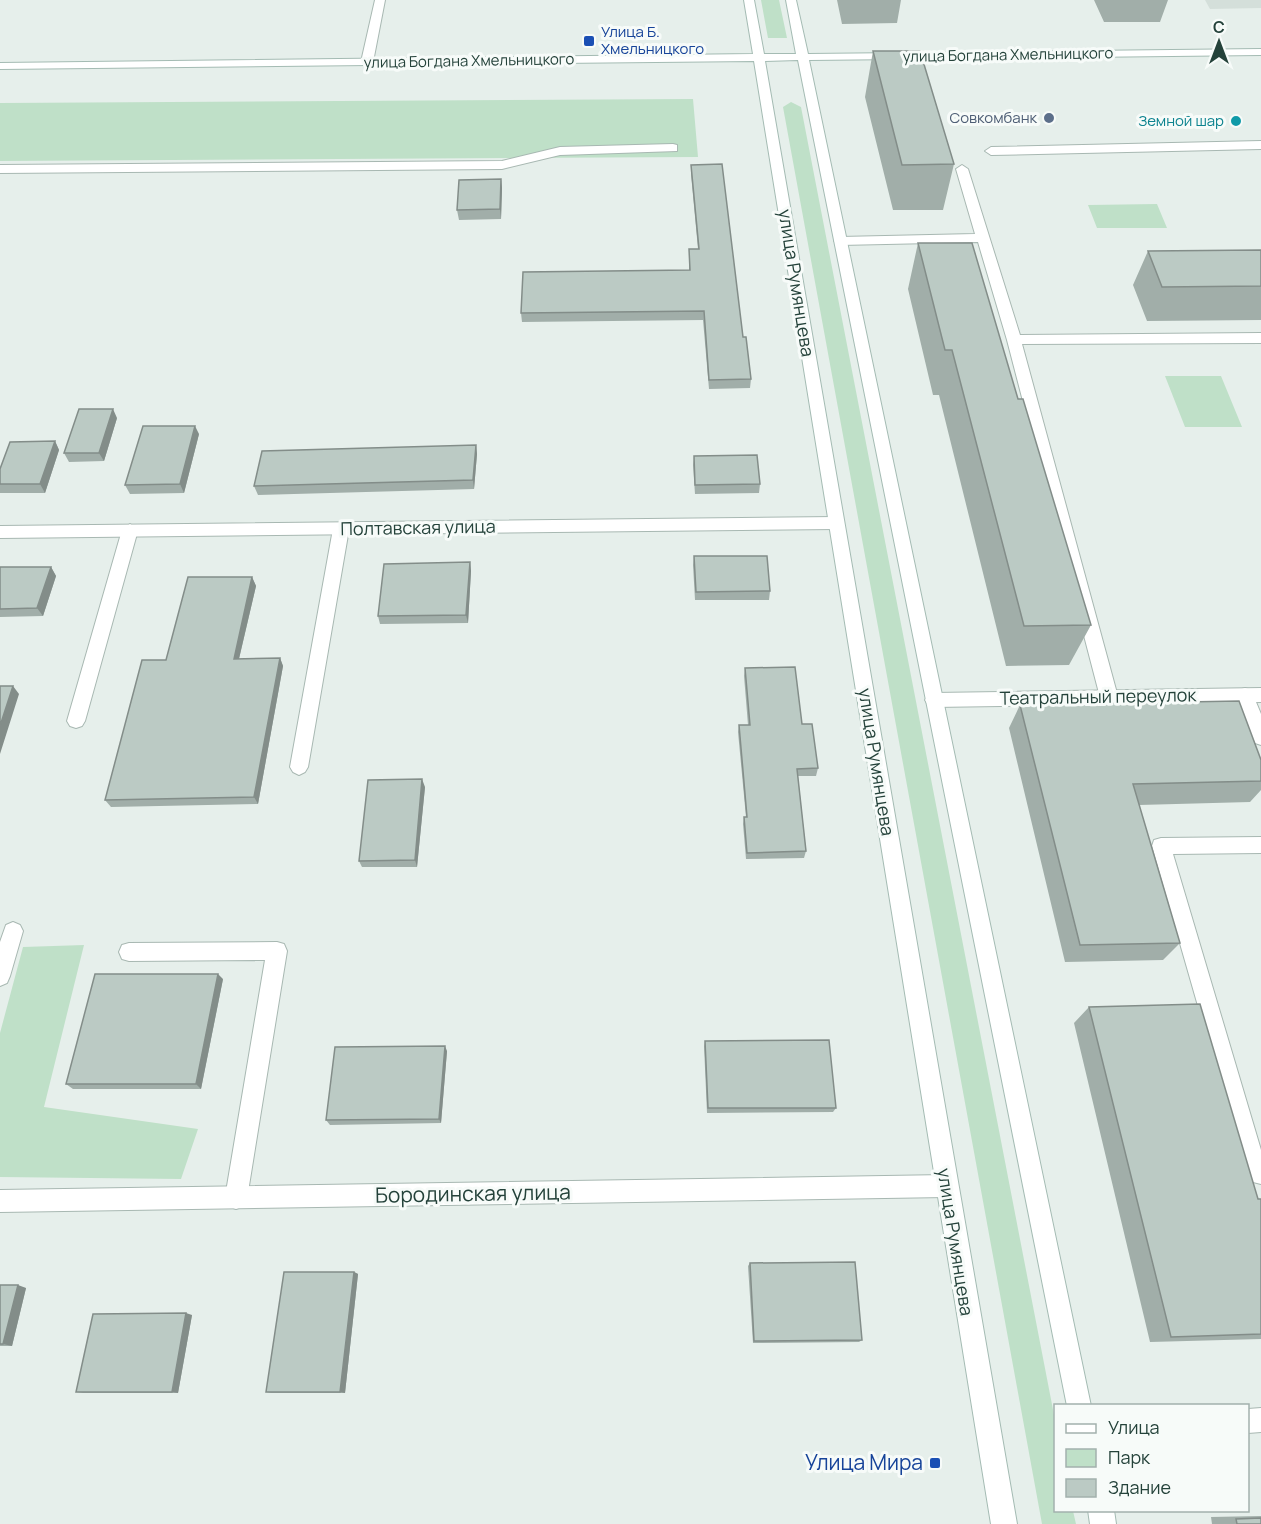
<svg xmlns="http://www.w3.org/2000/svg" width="1261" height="1524" font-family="Manrope,sans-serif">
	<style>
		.built { fill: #d4dfda }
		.green { fill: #bfe0c8 }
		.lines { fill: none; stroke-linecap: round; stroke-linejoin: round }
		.service-casing { stroke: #a8b8b2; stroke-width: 2 }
		.minor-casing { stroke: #a8b8b2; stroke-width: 2 }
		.secondary-casing { stroke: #a4bbb3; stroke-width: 2 }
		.service { fill: #fff; fill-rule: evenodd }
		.minor { fill: #fff; fill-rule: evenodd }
		.secondary { fill: #fff; fill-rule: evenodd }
		.wall { fill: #a1aea9 }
		.shaded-wall { fill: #838d89 }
		.building { fill: #bbcac4; stroke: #838d89; stroke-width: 1.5 }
		.transit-dot { fill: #1a4fb4; stroke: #f7fbf9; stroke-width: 2 }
		.service-dot { fill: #5c6f8a; stroke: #f7fbf9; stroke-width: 2 }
		.culture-dot { fill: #0f9aa8; stroke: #f7fbf9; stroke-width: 2 }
		.labels { text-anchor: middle; stroke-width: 6; stroke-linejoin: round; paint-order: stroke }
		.far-transit-label { font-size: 15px; fill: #164399; stroke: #f7fbf9; text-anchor: start }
		.far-street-label { font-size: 15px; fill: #24423a; stroke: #f7fbf9 }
		.far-service-label { font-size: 15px; fill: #4e5e75; stroke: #f7fbf9; text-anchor: end }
		.far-culture-label { font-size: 15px; fill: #0d838f; stroke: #f7fbf9; text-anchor: end }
		.street-label { font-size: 18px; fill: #24423a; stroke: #f7fbf9 }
		.near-street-label { font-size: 21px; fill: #24423a; stroke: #f7fbf9 }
		.near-transit-label { font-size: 21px; fill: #164399; stroke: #f7fbf9; text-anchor: end }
	</style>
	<rect width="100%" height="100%" fill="#e6efeb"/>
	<!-- built -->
	<path class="built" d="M1205,0H1261V8L1210,9Z"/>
	<!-- green -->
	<path class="green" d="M761,0H779L787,38H768Z
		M693,99L698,157L0,161V103Z
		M791,102L801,107L1055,1420L1056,1510L1073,1511L1076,1524H1042L783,107Z
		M1157,204L1167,228H1097L1088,205Z
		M1165,376H1221L1242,427H1185Z
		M84,945L44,1107L198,1129L181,1179L0,1177V1033L23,947Z"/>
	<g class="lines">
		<defs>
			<path id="service" d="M375,0H385L373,62L367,65L361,62Z
				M1261,141V149L991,155L985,151L991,147Z
				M962,165L968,169L1020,335L1261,333V343L1022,344L1118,697L1115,702H1103L1100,697L1007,340L978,242L840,245L834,241L840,237L975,234L956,169Z
				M341,523L349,529L308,767L305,772L299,775L293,772L290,767L333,529Z
				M130,524L138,530L85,721L82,726L76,728L70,726L67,721L122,530Z
				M1245,688L1251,690L1261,714V745L1255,743L1252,738L1236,695L1239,690Z
				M1261,837V853L1173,854L1261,1150V1184L1249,1181L1246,1173L1152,846L1154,840L1161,838Z
				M13,922L20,925L23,931L10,976L7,983L0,986V942L6,925Z
				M277,942L284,944L287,951L247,1198L244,1206L236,1209L228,1206L225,1198L265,960L129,961L122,959L119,952L122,945L129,943Z
				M1261,1408V1432L1248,1433V1409Z"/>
			<path id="minor" d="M673,144L677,145V151L560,155L502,169L0,173V165L502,161L560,147Z
				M836,517L844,523L836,529L0,538V526Z
				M1261,688V702L934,707L928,705L925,700L928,695L934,693Z
				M946,1175L954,1178L957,1186L954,1194L946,1197L0,1212V1190Z"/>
			<path id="secondary" d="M744,0H754L764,54H796L786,0H796L808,54L1261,49V55L809,60L1091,1406H1067L798,60L765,61L1017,1524H991L754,61L0,69V63L753,54Z
				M1088,1510H1114L1116,1524H1090Z"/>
		</defs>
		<!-- service casing -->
		<use href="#service" class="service-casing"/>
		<!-- minor casing -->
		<use href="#minor" class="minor-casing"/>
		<!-- secondary casing -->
		<use href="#secondary" class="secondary-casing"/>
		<!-- service -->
		<use href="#service" class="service"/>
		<!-- minor -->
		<use href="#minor" class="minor"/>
		<!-- secondary -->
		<use href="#secondary" class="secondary"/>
	</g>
	<!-- wall -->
	<path class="wall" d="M837,0H901L897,23L842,24Z
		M1094,0H1168L1160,22H1104Z
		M873,51L954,164L943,210H893L865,97Z
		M691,165L743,337L751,379L750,388L709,389L703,320L522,322L521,313L689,270V249H698L691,174Z
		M501,179L502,188L501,219L459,220L457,210Z
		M918,243L1018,399L1091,625L1069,665L1006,666L939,395H933L908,289Z
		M1261,250V320L1147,321L1133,285L1148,251Z
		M117,418L104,461L69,462L64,453Z
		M199,434L184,493L130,494L125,485Z
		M55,441L59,450L45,493H0V469Z
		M476,445L477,454L474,489L258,495L254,486Z
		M694,456L760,484L759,493L695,494L693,465Z
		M694,556L770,591L769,600H695L693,565Z
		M470,562L471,571L468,623L380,624L378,616Z
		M0,567H51L56,576L43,616L0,617Z
		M252,577L256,586L239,659L280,658L283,666L258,804L111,807L105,800L166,660Z
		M745,668L802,724L818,768L816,776H798L806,851L804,858L746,859L743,824L744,817H746L738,732L739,725H748L744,676Z
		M1020,705L1261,760V790L1250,802L1139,805L1180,943L1163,960L1065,962L1009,728Z
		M425,787L417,867H362L359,861Z
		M223,979L201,1089H73L66,1084Z
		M1089,1007L1258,1199H1261V1339L1150,1342L1074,1023Z
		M705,1041L836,1108L833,1112L707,1113L704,1046Z
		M447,1051L441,1123L330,1125L326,1120Z
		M750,1263L862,1340L859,1342L753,1343L748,1266Z
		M354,1272L358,1274L345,1393H271L266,1392Z
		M0,1285L26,1288L12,1346H0Z
		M192,1315L178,1393H83L76,1392Z
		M1261,1516V1524H1212L1211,1517Z"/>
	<!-- shaded-wall -->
	<path class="shaded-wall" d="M501,179L502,188L501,219L500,209Z
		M113,409L117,418L104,461L99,453Z
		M195,426L199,434L184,493L180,484Z
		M55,441L59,450L45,493L40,484Z
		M476,445L477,454L474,489L473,480Z
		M470,562L471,571L468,623L466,615Z
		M51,567L56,576L43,616L37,608Z
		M252,577L256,586L237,667L234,659Z
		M280,658L283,666L258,804L254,797Z
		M13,686L19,694L0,754V726Z
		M422,779L425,787L417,867L415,860Z
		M218,974L223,979L201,1089L196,1084Z
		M445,1046L447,1051L441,1123L439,1119Z
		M354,1272L358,1274L345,1393L340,1392Z
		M18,1285L26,1288L12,1346L3,1344Z
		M186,1313L192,1315L178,1393L172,1392Z"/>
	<!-- building -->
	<path class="building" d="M873,51H920L954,164L902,165Z
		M722,164L743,337H746L751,379L709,380L704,311L521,313L523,272L690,270L689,249H699L691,165Z
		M501,179L500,209L457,210L459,180Z
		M918,243H972L1018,399H1023L1091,625L1024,626L952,350H945Z
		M1261,250V286L1162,287L1148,251Z
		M79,409H113L99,453H64Z
		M143,426H195L180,484L125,485Z
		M55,441L40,484H0V469L10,442Z
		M476,445L473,480L254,486L262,451Z
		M757,455L760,484L695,485L694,456Z
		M694,556H767L770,591L696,592Z
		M470,562L466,615L378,616L384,564Z
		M0,567H51L37,608L0,609Z
		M188,577H252L234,659L280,658L254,797L105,800L142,660H166Z
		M795,667L802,724H812L818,768L797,769L806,851L747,853L744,817H747L739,725H750L745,668Z
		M0,686H13L0,726Z
		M1239,701L1261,760V781L1133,784L1180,943L1080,945L1020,705Z
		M422,779L415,860L359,861L368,780Z
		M95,974H218L196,1084H66Z
		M1200,1004L1258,1199H1261V1334L1171,1337L1089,1007Z
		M829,1040L836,1108H708L705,1041Z
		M445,1046L439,1119L326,1120L335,1047Z
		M855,1262L862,1340L754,1341L750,1263Z
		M284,1272H354L340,1392H266Z
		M0,1285H18L3,1344H0Z
		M186,1313L172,1392H76L93,1314Z
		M1261,1518V1524H1237L1236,1519Z"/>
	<!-- markers -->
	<g class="transit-dot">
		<rect x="583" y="35" width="12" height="12" rx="3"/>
		<rect x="929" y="1457" width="12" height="12" rx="3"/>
	</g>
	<circle class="service-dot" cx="1049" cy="118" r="6"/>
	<circle class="culture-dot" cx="1236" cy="121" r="6"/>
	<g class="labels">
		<!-- far-transit labels -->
		<g class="far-transit-label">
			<text x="601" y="37">Улица Б.<tspan x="601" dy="17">Хмельницкого</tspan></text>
		</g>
		<!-- far-street labels -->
		<g class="far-street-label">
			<text transform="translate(1008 55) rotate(-1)" y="5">улица Богдана Хмельницкого</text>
			<text transform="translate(469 61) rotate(-1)" y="5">улица Богдана Хмельницкого</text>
		</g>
		<!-- far-service labels -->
		<g class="far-service-label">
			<text x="1037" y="123">Совкомбанк</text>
		</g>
		<!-- far-culture labels -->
		<g class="far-culture-label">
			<text x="1224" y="126">Земной шар</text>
		</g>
		<!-- street labels -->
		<g class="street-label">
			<text transform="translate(796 283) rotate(81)" y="6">улица Румянцева</text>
			<text transform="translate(418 528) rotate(-1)" y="6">Полтавская улица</text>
			<text transform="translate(1098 697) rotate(-1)" y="6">Театральный переулок</text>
			<text transform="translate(876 762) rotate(81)" y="6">улица Румянцева</text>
			<text transform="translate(955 1242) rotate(81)" y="6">улица Румянцева</text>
		</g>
		<!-- near-street labels -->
		<g class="near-street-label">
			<text transform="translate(473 1194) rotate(-1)" y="7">Бородинская улица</text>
		</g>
		<!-- near-transit labels -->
		<g class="near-transit-label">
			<text x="923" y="1470">Улица Мира</text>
		</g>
	</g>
	<!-- legend -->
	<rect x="1054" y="1404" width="195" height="108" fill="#f7fbf9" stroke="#a3b1ad" stroke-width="1.5"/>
	<rect x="1066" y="1424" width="30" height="9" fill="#ffffff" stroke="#a3b1ad" stroke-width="1.5"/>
	<text x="1108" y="1434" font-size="18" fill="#24423a">Улица</text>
	<rect x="1066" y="1449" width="30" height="18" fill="#bfe0c8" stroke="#a3b1ad" stroke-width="1.5"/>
	<text x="1108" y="1464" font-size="18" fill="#24423a">Парк</text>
	<rect x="1066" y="1479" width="30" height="18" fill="#bbcac4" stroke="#a3b1ad" stroke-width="1.5"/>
	<text x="1108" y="1494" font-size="18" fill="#24423a">Здание</text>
	<!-- north arrow -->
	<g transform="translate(1219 42)" stroke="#f7fbf9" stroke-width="4.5" paint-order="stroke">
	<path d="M0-4.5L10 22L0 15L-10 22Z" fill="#24423a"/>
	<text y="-9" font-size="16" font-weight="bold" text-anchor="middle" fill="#24423a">С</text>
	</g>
</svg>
